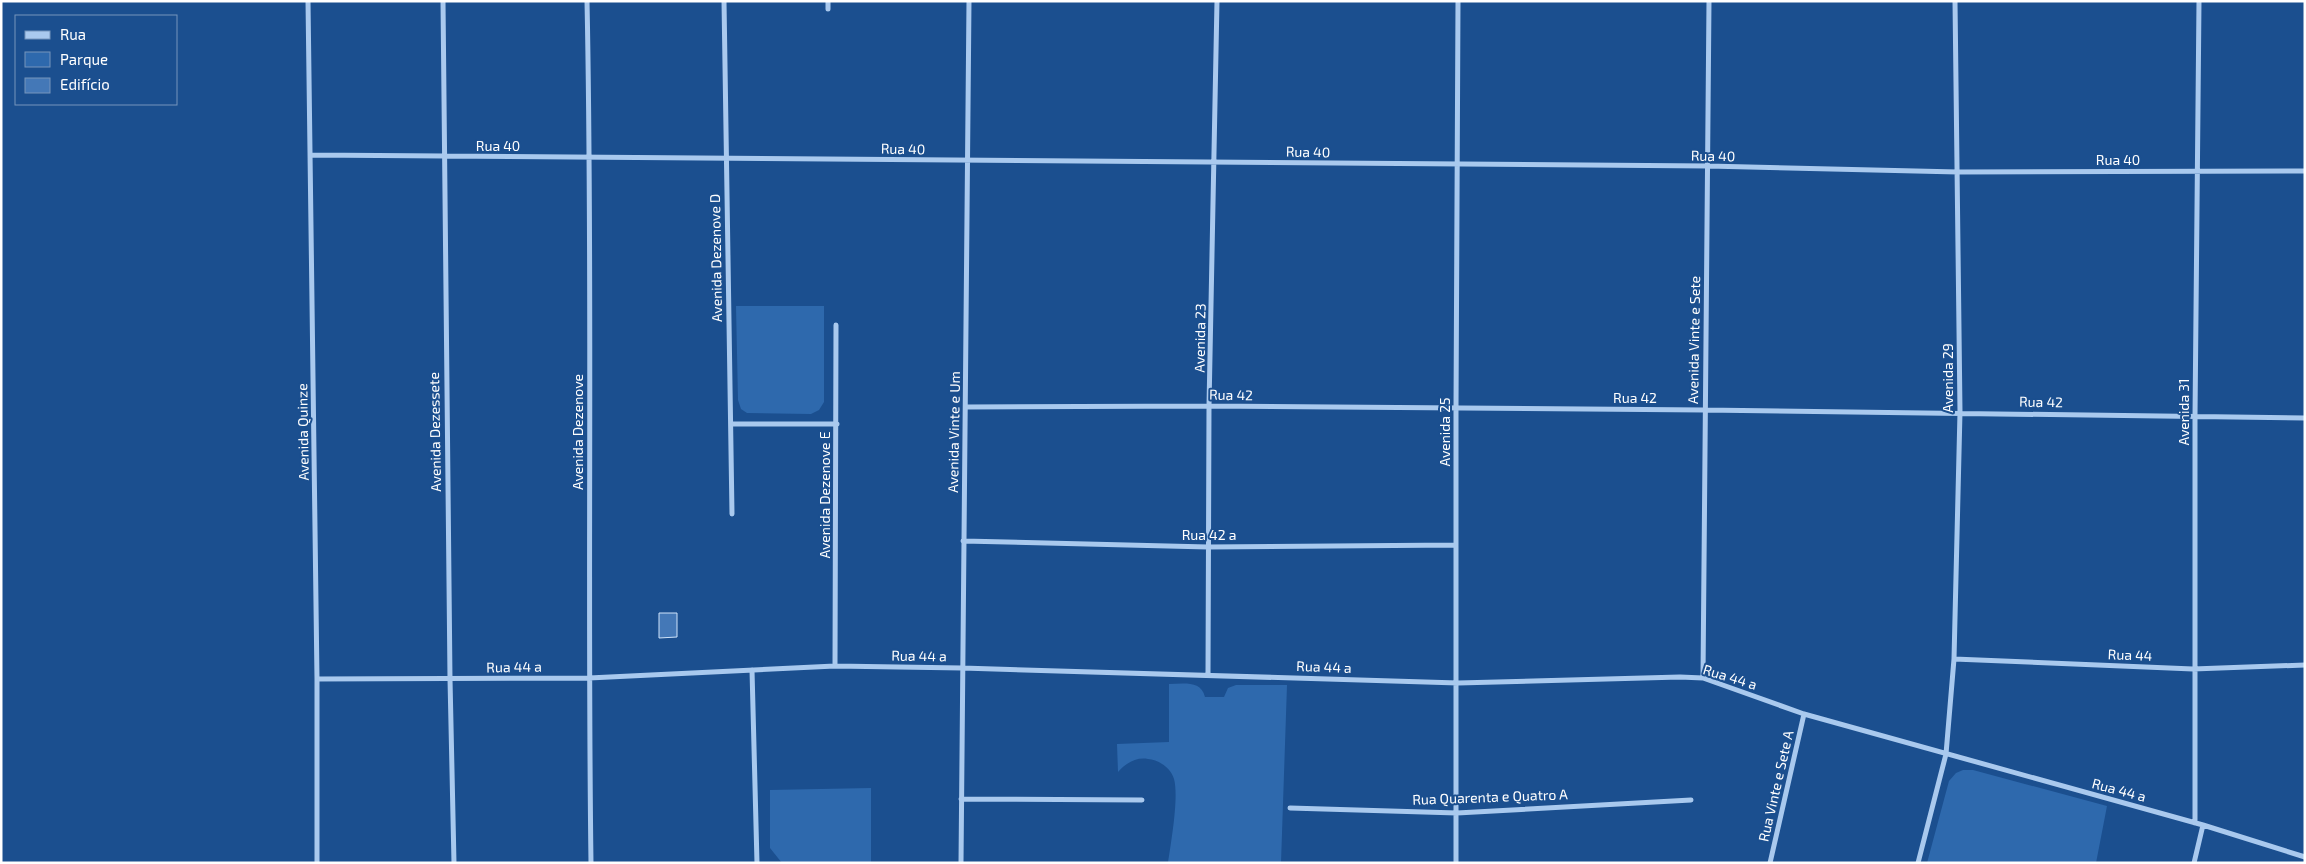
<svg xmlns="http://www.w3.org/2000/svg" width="2306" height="864" font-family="'Exo 2',sans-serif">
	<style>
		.green { fill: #2e69ad }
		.building { fill: #4478b7; stroke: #cfe3fa }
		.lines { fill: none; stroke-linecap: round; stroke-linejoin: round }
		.street { stroke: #a9c9ee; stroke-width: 5 }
		.labels { text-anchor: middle; stroke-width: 4; stroke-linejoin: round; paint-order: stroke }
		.street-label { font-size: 14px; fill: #fff; stroke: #1b4f8f }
	</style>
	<rect width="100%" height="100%" fill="#1b4f8f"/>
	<!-- green -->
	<path class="green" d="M736,306H824V402L819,410L811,414L747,413L741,409L738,400Z
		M1169,684C1183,684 1201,680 1205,697H1224L1228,688L1236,685H1287L1281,863H1168C1171,843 1179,797 1174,779C1171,768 1159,760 1148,759C1136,757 1126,763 1118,772L1117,744L1169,742Z
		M1963,770H1973L2107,806L2096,863H1927L1949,781L1956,773Z
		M871,788V863H782L770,848V790Z"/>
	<!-- building -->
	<path class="building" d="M659,613H677V637L659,638Z"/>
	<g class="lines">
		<!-- street -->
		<path class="street" d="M308,1L317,679V863
			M443,1L450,679L454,863
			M587,1C593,288 587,576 591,863
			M724,1L732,514
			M828,9V1
			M311,155L1708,166L1958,172L2305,171
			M966,407L1209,406L1704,410L2305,418
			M731,424H837
			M963,541L1208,547L1456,545
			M1954,659L2193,669L2305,665
			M835,666L836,325
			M752,670L757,863
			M1208,675L1209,406L1217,1
			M1703,678L1709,1
			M317,679L589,678L835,666L962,668L1458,683L1680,677L1703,678L1804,714L2203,825L2305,857
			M961,799L1142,800
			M1290,808L1457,813L1691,800
			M2195,823V417L2199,1
			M961,863L969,1
			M1456,863V409L1458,1
			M1770,863L1804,714
			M1918,863L1946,754L1954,659L1960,412L1955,1
			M2194,863L2203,825"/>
	</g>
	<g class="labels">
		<!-- street labels -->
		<g class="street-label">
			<text x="498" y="151">Rua 40</text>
			<text transform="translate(903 149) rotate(1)" y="5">Rua 40</text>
			<text transform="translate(1308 152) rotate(1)" y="5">Rua 40</text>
			<text transform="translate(1713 156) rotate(1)" y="5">Rua 40</text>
			<text x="2118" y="165">Rua 40</text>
			<text transform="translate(716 258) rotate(-91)" y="5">Avenida Dezenove D</text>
			<text transform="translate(1200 338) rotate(-89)" y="5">Avenida 23</text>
			<text transform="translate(1694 340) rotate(-89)" y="5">Avenida Vinte e Sete</text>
			<text transform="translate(1948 378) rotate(-90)" y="5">Avenida 29</text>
			<text transform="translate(1231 395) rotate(1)" y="5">Rua 42</text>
			<text x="1635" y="403">Rua 42</text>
			<text transform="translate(2041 402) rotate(1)" y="5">Rua 42</text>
			<text transform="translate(2184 412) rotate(-90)" y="5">Avenida 31</text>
			<text transform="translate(303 432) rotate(-91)" y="5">Avenida Quinze</text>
			<text transform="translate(435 432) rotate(-91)" y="5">Avenida Dezessete</text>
			<text transform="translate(578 432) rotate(-90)" y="5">Avenida Dezenove</text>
			<text transform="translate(954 432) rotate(-89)" y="5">Avenida Vinte e Um</text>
			<text transform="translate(1445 432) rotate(-90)" y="5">Avenida 25</text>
			<text transform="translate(825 495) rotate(-90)" y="5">Avenida Dezenove E</text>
			<text x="1209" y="540">Rua 42 a</text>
			<text transform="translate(2130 655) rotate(2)" y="5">Rua 44</text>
			<text transform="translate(919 656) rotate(1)" y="5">Rua 44 a</text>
			<text transform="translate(514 667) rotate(-1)" y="5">Rua 44 a</text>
			<text transform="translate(1324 667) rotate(2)" y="5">Rua 44 a</text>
			<text transform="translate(1730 677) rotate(17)" y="5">Rua 44 a</text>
			<text transform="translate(1776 786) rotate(-77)" y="5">Rua Vinte e Sete A</text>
			<text transform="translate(2119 790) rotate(15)" y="5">Rua 44 a</text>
			<text transform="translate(1490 797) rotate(-2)" y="5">Rua Quarenta e Quatro A</text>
		</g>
	</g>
	<!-- border -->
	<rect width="2306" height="864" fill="none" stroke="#ffffff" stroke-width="5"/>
	<!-- legend -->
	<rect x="15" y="15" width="162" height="90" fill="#1b4f8f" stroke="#7695bc"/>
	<rect x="25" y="31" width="25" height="8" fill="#a9c9ee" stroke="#7695bc"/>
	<text x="60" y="40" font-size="15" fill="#ffffff">Rua</text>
	<rect x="25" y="52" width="25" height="15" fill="#2e69ad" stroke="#7695bc"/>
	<text x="60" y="65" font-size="15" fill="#ffffff">Parque</text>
	<rect x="25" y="78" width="25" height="15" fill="#4478b7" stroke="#7695bc"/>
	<text x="60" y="90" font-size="15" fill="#ffffff">Edifício</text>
</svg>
